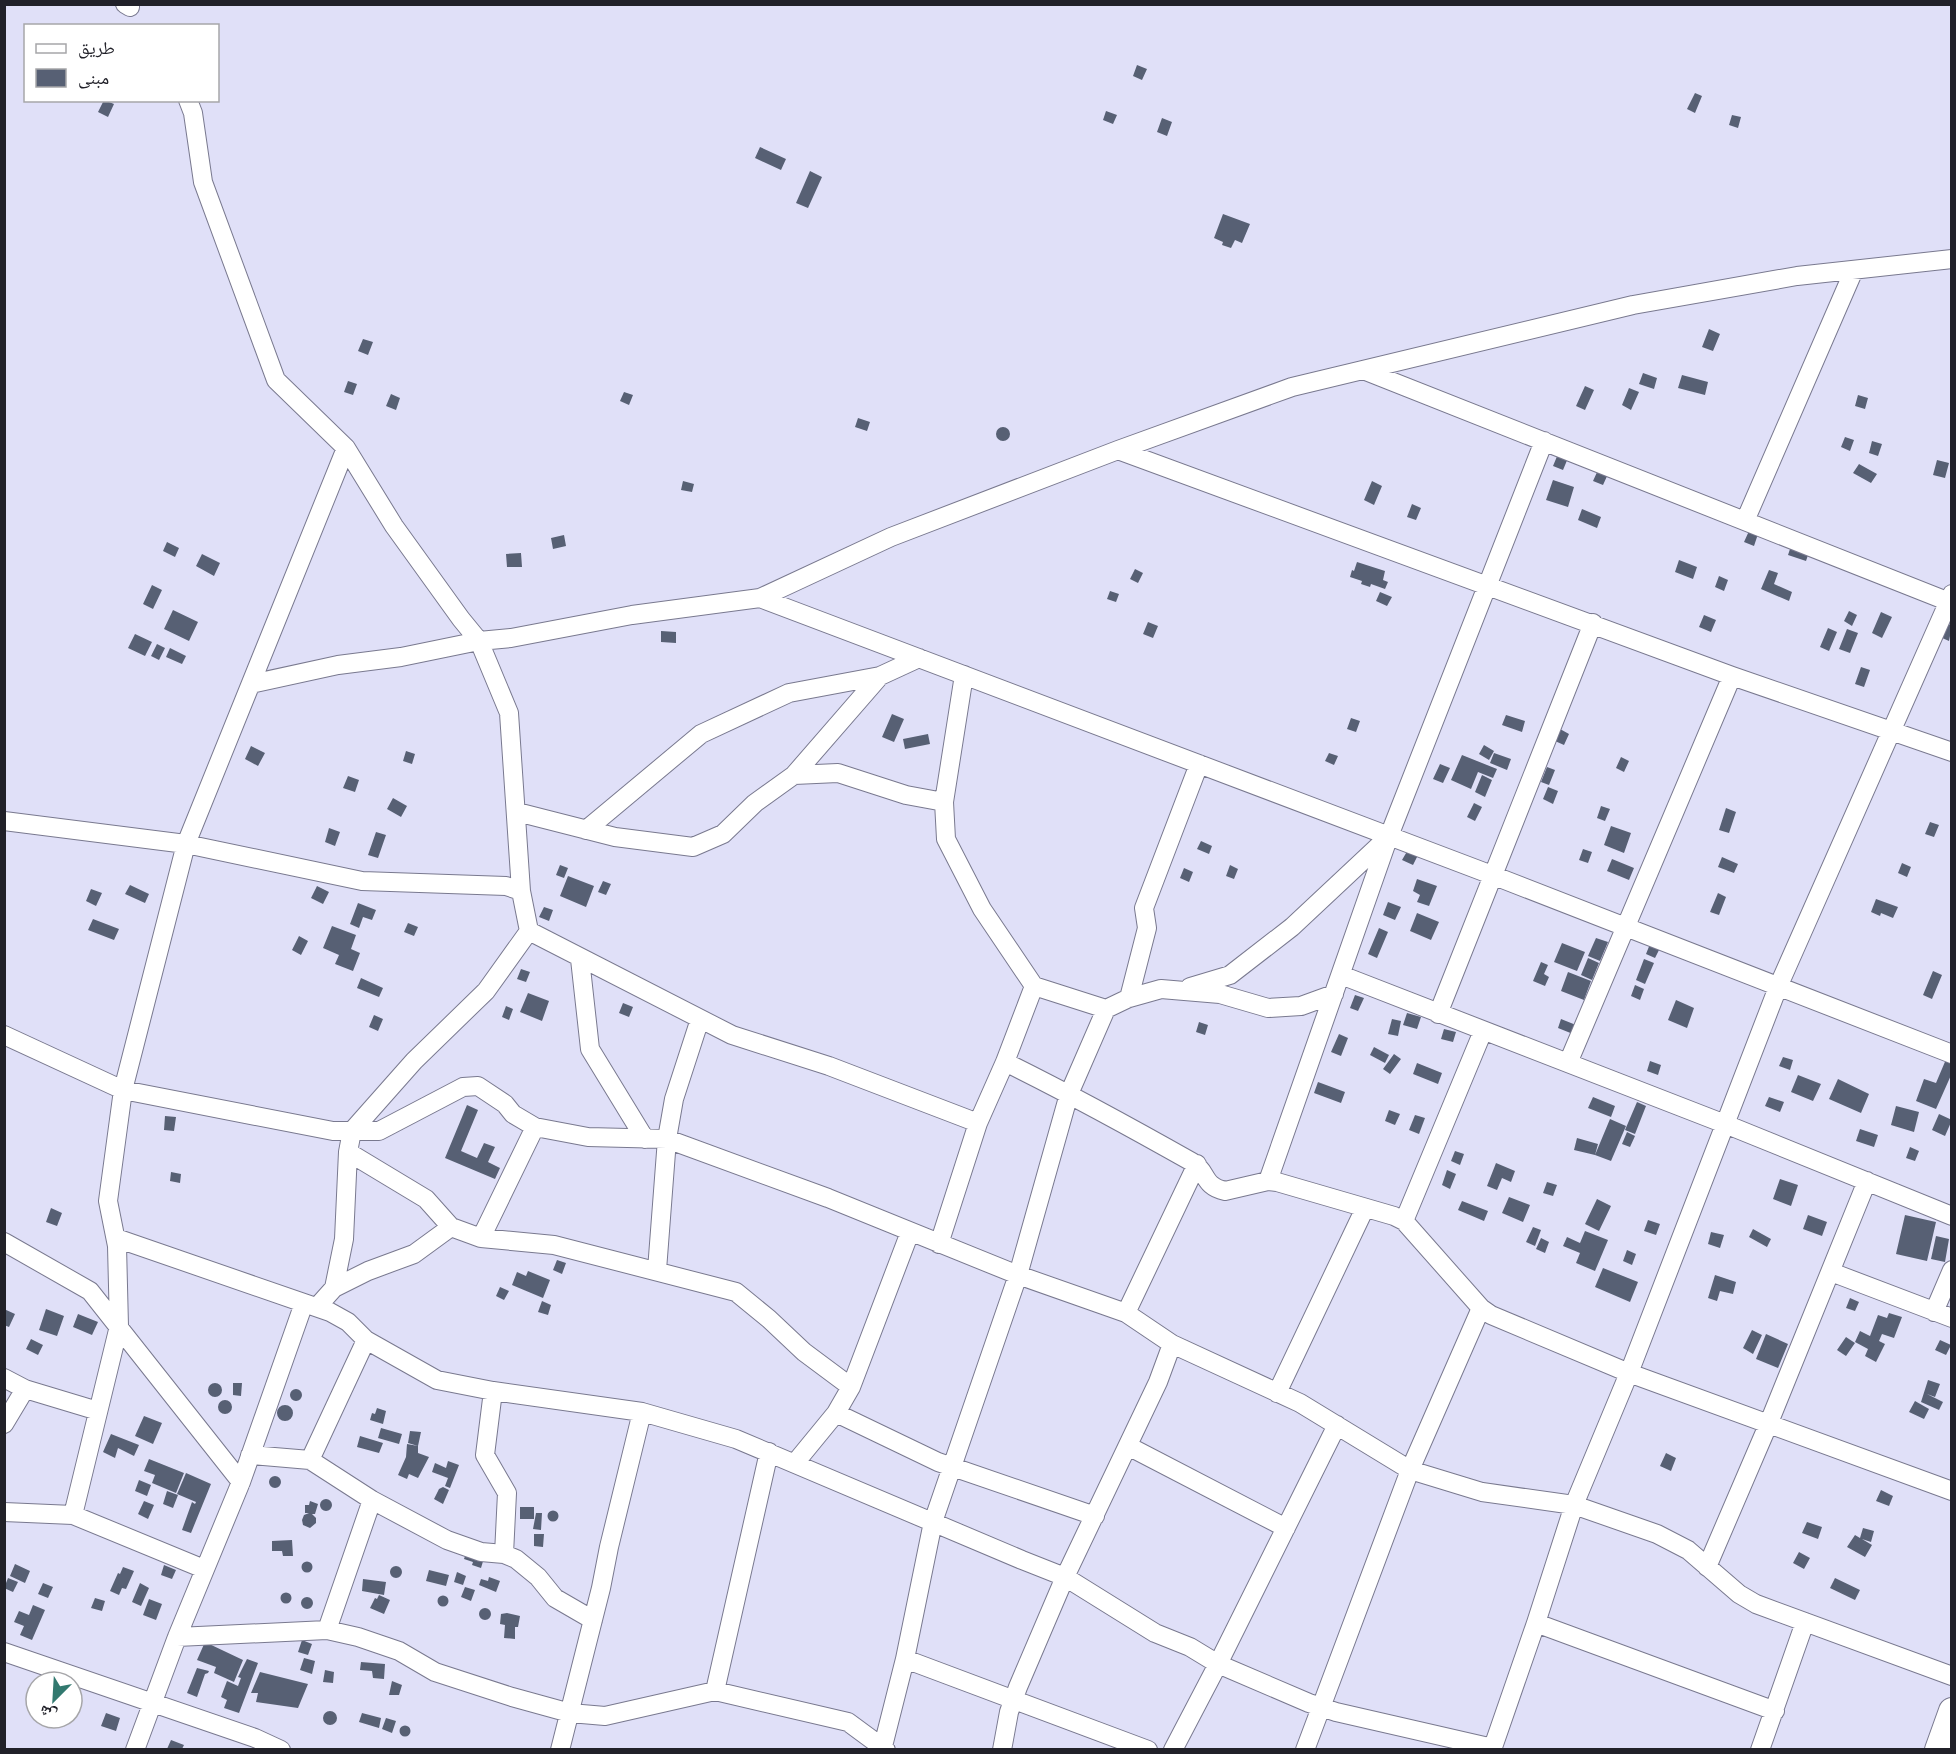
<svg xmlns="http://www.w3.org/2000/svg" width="1956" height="1754" font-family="'Golos Text','Noto Naskh Arabic',sans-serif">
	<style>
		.building { fill: #576074 }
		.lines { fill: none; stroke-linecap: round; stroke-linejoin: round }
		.street-casing { stroke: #79798f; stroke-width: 20 }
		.secondary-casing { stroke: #79798f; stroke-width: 28 }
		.street { stroke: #fff; stroke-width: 18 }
		.secondary { stroke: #fff; stroke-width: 26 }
	</style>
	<rect width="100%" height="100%" fill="#e0e0f8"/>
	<!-- building -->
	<path class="building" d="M1137,65L1147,69L1142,80L1133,76Z
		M1695,93L1702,96L1695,113L1687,109Z
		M104,100L114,104L108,117L98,112Z
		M1106,111L1117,115L1113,124L1103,120Z
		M1732,115L1741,117L1738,128L1729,125Z
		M1162,118L1172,122L1167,136L1157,132Z
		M760,147L786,159L781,170L755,158Z
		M810,171L822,177L808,208L796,203Z
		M1223,214L1250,224L1242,243L1235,240L1231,248L1222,245L1223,242L1214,238Z
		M1709,329L1720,334L1713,351L1702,347Z
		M363,339L373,342L368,355L358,351Z
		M1643,373L1657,378L1654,389L1639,384Z
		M1682,375L1708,382L1705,395L1678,388Z
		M348,381L357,384L353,395L344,392Z
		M1585,386L1594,390L1585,410L1576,406Z
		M1629,388L1639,392L1631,410L1622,405Z
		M624,392L633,395L629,405L620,401Z
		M391,394L400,398L396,410L386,406Z
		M1858,395L1868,398L1865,409L1855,406Z
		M858,418L870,422L867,431L855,427Z
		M996 434a7 7 0 1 1 14 0a7 7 0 1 1-14 0Z
		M1845,437L1854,440L1850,451L1841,447Z
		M1872,441L1882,444L1878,456L1869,453Z
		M1558,454L1568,458L1563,470L1553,466Z
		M1937,460L1949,463L1945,478L1933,475Z
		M1859,464L1877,474L1871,483L1853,473Z
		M1598,470L1608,474L1603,485L1593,481Z
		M1553,480L1574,487L1568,507L1546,500Z
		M683,481L694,484L692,492L681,490Z
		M1372,481L1382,486L1374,505L1364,500Z
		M1412,504L1421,508L1416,520L1407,517Z
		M1582,509L1601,517L1597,528L1578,520Z
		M1749,531L1758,534L1754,546L1744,542Z
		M564,535L566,546L553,549L551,538Z
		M167,542L179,548L175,557L163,551Z
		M1791,546L1809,552L1806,561L1788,555Z
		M521,553L522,567H507L506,554Z
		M202,554L220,563L214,576L196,566Z
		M1679,560L1697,567L1693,579L1675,572Z
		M1357,562L1385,571L1383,580L1388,582L1385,589L1371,584L1370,587L1361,584L1362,581L1350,577L1352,570L1354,571Z
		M1135,569L1143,573L1138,583L1130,579Z
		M1769,570L1778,573L1774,584L1792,592L1789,601L1761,589Z
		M1719,576L1728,580L1724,591L1715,587Z
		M152,585L162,590L153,609L143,604Z
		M1110,591L1119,594L1116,602L1107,599Z
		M1380,592L1392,597L1387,606L1376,601Z
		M173,610L198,622L189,641L164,629Z
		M1849,611L1857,615L1852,626L1844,621Z
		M1881,612L1892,617L1882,638L1872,633Z
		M1704,615L1716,620L1711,632L1699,627Z
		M1148,622L1158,626L1153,638L1143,634Z
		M1947,623L1952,626L1949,641L1940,637Z
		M1828,628L1837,632L1829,651L1820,647Z
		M1847,629L1858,633L1850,653L1839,649Z
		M661,631L676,632V643L661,642Z
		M135,634L152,642L145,656L128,648Z
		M157,644L165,648L159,660L151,656Z
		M170,648L186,656L182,664L166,657Z
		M1861,667L1870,670L1864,687L1855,684Z
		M892,714L904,719L894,742L882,737Z
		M1506,715L1525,721L1522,732L1502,725Z
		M1351,718L1360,721L1356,732L1347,729Z
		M1560,729L1569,734L1564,745L1555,741Z
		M928,734L930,744L905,749L903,739Z
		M1484,745L1494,751L1489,760L1479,754Z
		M251,746L265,753L258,766L245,759Z
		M406,751L415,754L412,764L403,761Z
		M1329,753L1338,756L1334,765L1325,761Z
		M1494,753L1511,759L1507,770L1490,763Z
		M1462,755L1497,769L1493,778L1478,772L1471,789L1451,780Z
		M1621,757L1629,761L1624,772L1616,768Z
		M1440,764L1450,768L1443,783L1433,779Z
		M1547,767L1555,770L1549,785L1541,782Z
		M1482,775L1492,780L1485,797L1475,792Z
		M348,776L359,780L355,792L343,788Z
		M1548,787L1558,791L1553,804L1543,799Z
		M393,798L407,806L401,817L387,809Z
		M1474,803L1482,807L1475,821L1467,817Z
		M1601,806L1610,809L1605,821L1597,818Z
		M1726,808L1736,812L1729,833L1719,830Z
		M1930,822L1939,825L1934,837L1925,834Z
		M1611,826L1631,833L1624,853L1604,845Z
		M329,828L340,832L335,846L325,842Z
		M376,832L386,835L378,858L368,855Z
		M1201,841L1212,846L1209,854L1197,849Z
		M1409,848L1419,853L1413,865L1402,860Z
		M1583,849L1592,852L1588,863L1579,860Z
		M1722,857L1738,864L1734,873L1718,867Z
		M1612,859L1634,868L1629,880L1607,871Z
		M1902,863L1911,867L1907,877L1898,873Z
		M560,865L568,868L564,878L556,875Z
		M1230,865L1238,869L1234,879L1226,876Z
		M1184,868L1193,872L1189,882L1180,878Z
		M568,876L594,886L586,907L560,896Z
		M1417,879L1437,886L1429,906L1417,902L1420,895L1413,891Z
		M603,881L611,884L606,895L598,892Z
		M130,885L149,894L145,903L125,894Z
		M317,886L329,892L323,904L311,898Z
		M91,889L102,893L96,906L86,901Z
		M1718,893L1726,897L1719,915L1710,912Z
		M1876,899L1898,907L1893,918L1881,913L1880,916L1871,912Z
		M1388,902L1401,907L1395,920L1383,915Z
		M358,903L376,910L372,920L363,917L359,928L350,924Z
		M544,907L553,910L549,921L539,917Z
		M1417,913L1439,922L1431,940L1410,931Z
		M93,919L119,929L114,940L88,930Z
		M408,923L418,927L414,936L404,932Z
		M332,926L356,935L351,949L360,953L353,971L335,964L339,955L323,948Z
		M1379,928L1388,932L1377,958L1368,954Z
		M299,936L308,941L301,955L292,950Z
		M1596,938L1608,942L1600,961L1588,956Z
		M1562,943L1585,952L1577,971L1554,962Z
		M1650,944L1660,948L1655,958L1646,954Z
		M1588,958L1599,963L1592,980L1581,975Z
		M1644,959L1654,963L1645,984L1636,980Z
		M1541,962L1548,965L1544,974L1549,977L1545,986L1533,981Z
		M521,969L530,972L526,982L517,979Z
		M1933,971L1942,975L1932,999L1923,995Z
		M1568,972L1591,981L1584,1000L1561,991Z
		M361,978L383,988L379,997L357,988Z
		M1635,985L1644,989L1640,1000L1631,996Z
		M528,993L549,1001L542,1021L520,1012Z
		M1355,995L1364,998L1358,1011L1350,1008Z
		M1676,1000L1694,1008L1687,1028L1668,1020Z
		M623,1003L633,1007L629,1017L619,1013Z
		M506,1006L513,1009L509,1020L502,1017Z
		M1407,1013L1421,1017L1417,1029L1403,1025Z
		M374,1015L383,1019L378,1031L369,1027Z
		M1392,1019L1401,1021L1398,1036L1388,1034Z
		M1561,1019L1576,1025L1573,1034L1558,1028Z
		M1199,1022L1208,1025L1205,1035L1196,1032Z
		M1444,1029L1456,1032L1453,1042L1441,1039Z
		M1339,1034L1348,1038L1341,1056L1331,1052Z
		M1374,1047L1389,1055L1385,1063L1370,1055Z
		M1394,1054L1401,1059L1390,1074L1383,1069Z
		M1783,1057L1793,1060L1790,1070L1779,1066Z
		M1947,1057L1952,1059V1073L1936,1109L1916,1101L1924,1079L1936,1083Z
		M1650,1061L1661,1065L1658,1075L1647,1071Z
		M1417,1063L1442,1073L1438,1084L1413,1074Z
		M1798,1075L1821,1084L1813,1101L1791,1092Z
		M1838,1079L1869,1094L1861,1113L1829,1099Z
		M1318,1082L1345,1092L1341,1103L1314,1093Z
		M1593,1097L1615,1106L1611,1117L1588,1108Z
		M1769,1097L1784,1102L1780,1112L1765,1106Z
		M1637,1102L1646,1106L1635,1134L1625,1130Z
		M467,1105L478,1110L461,1151L477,1158L484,1143L495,1147L488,1162L500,1168L495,1179L445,1158Z
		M1896,1106L1919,1112L1914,1132L1891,1125Z
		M1389,1110L1400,1114L1395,1125L1385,1121Z
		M1939,1114L1952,1120L1945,1136L1932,1130Z
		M1415,1115L1425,1118L1419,1134L1409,1130Z
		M165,1116L176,1117L174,1131L164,1130Z
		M1610,1119L1626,1126L1611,1161L1595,1155Z
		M1860,1129L1878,1135L1874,1147L1856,1141Z
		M1627,1132L1635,1136L1630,1147L1622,1144Z
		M1577,1138L1598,1144L1595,1155L1574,1150Z
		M1910,1147L1919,1151L1915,1161L1906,1158Z
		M1455,1151L1464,1154L1460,1165L1451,1161Z
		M1496,1163L1515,1171L1511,1182L1502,1178L1497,1190L1487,1186Z
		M1447,1170L1456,1174L1450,1189L1442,1185Z
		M171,1172L181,1174L180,1183L170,1181Z
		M1780,1179L1798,1185L1791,1206L1773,1199Z
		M1547,1182L1557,1185L1553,1196L1543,1193Z
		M1509,1197L1530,1205L1523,1222L1502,1213Z
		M1597,1199L1611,1206L1599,1231L1585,1224Z
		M1462,1201L1488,1211L1484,1221L1458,1210Z
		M51,1208L62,1213L57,1226L46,1222Z
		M1808,1215L1827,1222L1822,1236L1803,1229Z
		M1905,1215L1936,1222L1927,1261L1896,1254Z
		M1648,1220L1660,1224L1656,1235L1644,1231Z
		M1533,1227L1541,1230L1535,1246L1526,1242Z
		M1753,1229L1771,1239L1767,1247L1749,1237Z
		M1585,1231L1608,1240L1595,1271L1576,1263L1580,1253L1563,1246L1567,1237L1580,1243Z
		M1711,1232L1724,1235L1720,1248L1708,1244Z
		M1936,1236L1949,1239L1945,1262L1931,1259Z
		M1541,1238L1549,1242L1545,1253L1536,1249Z
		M1627,1250L1636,1254L1632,1265L1623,1261Z
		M557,1260L566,1263L562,1274L553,1270Z
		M1603,1268L1638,1282L1630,1302L1595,1287Z
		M528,1271L550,1280L543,1298L512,1285L517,1272L526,1276Z
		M1715,1275L1736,1282L1733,1294L1720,1291L1717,1301L1708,1298Z
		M500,1287L509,1291L504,1300L496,1296Z
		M1850,1298L1859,1302L1855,1311L1846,1308Z
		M542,1301L551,1305L548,1315L538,1312Z
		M4,1309L15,1314L9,1327L4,1325Z
		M46,1309L64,1316L57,1336L39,1330Z
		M1889,1313L1902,1317L1894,1338L1882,1334L1879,1341L1885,1344L1876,1362L1865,1356L1868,1349L1855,1342L1860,1331L1870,1336L1878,1315L1887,1318Z
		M78,1314L98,1322L92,1335L73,1327Z
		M1752,1330L1762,1335L1753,1354L1743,1348Z
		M1766,1334L1788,1344L1778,1368L1756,1359Z
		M1846,1337L1855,1343L1846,1356L1837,1350Z
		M31,1339L43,1345L38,1355L26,1349Z
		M1940,1340L1951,1345L1946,1355L1935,1350Z
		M1928,1380L1940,1384L1935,1397L1927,1394L1943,1402L1939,1410L1921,1402Z
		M233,1383H242L241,1396L233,1395Z
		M208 1390a7 7 0 1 1 14 0a7 7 0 1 1-14 0Z
		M290 1395a6 6 0 1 1 12 0a6 6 0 1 1-12 0Z
		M218 1407a7 7 0 1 1 14 0a7 7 0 1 1-14 0Z
		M1915,1401L1929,1409L1924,1419L1909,1412Z
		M277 1413a8 8 0 1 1 16 0a8 8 0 1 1-16 0Z
		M377,1408L386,1411L383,1424L370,1420L372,1413L375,1414Z
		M144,1416L162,1423L153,1444L135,1436Z
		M381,1428L402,1434L399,1444L378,1438Z
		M410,1431L421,1432L418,1446L408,1443Z
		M111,1434L139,1445L134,1456L118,1448L115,1458L103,1452Z
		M360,1436L383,1443L379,1453L357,1447Z
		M407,1444L418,1446V1453L429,1457L418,1478L409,1474L407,1479L398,1475L406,1457Z
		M1666,1453L1676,1458L1671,1471L1660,1466Z
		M149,1459L184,1473L176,1493L152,1483L155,1475L144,1471Z
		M448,1461L459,1465L450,1488L445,1486L448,1478L432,1472L435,1463L446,1468Z
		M186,1473L211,1484L191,1533L182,1530L192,1502L195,1504L196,1502L177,1494Z
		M269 1482a6 6 0 1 1 12 0a6 6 0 1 1-12 0Z
		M139,1480L151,1485L147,1496L135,1491Z
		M443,1487L449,1490L443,1504L434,1499L439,1489Z
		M1881,1490L1893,1496L1889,1506L1876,1501Z
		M167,1491L178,1495L173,1508L163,1504Z
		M320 1505a6 6 0 1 1 12 0a6 6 0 1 1-12 0Z
		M144,1501L154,1505L148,1519L138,1514Z
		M310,1501L318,1504L315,1514H312L316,1518V1523L310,1528L303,1525L302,1520L304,1515L309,1513H305V1505H309Z
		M520,1507H534V1519H520Z
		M547.5 1516a5.5 5.5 0 1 1 11 0a5.5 5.5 0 1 1-11 0Z
		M536,1513H542L541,1530L533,1529Z
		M1807,1522L1822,1527L1818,1539L1802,1533Z
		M1863,1528L1874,1531L1871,1542L1862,1539L1872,1545L1865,1557L1847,1547L1855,1535L1860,1538Z
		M534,1534H544L543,1547L534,1546Z
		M292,1540L293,1556H283L282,1551H272V1541Z
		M1799,1552L1810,1558L1804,1569L1793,1563Z
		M466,1553L484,1558L481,1568L472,1565L473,1562L464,1559Z
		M301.5 1567a5.5 5.5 0 1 1 11 0a5.5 5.5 0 1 1-11 0Z
		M15,1564L30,1571L25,1583L10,1576Z
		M164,1565L176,1570L172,1579L161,1575Z
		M390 1572a6 6 0 1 1 12 0a6 6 0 1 1-12 0Z
		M123,1567L134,1571L126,1589L122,1588L119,1595L110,1591L118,1573L120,1574Z
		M429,1570L449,1575L446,1586L426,1581Z
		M457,1572L466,1576L463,1585L454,1582Z
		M489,1577L500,1581L496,1592L479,1585L481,1579L488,1581Z
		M8,1578L18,1582L13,1592L4,1588Z
		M1835,1578L1860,1590L1855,1600L1830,1588Z
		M363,1579L386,1582L384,1595L362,1591Z
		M43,1583L53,1587L48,1598L38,1594Z
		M140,1583L149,1588L141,1606L132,1602Z
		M465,1587L475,1590L471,1601L461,1597Z
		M280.5 1598a5.5 5.5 0 1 1 11 0a5.5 5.5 0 1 1-11 0Z
		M379,1595L390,1600L384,1614L370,1608L375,1598L377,1599Z
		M437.5 1601a5.5 5.5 0 1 1 11 0a5.5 5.5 0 1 1-11 0Z
		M301 1603a6 6 0 1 1 12 0a6 6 0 1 1-12 0Z
		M95,1598L105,1601L102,1611L91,1608Z
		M149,1599L162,1604L156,1620L143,1615Z
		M33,1605L45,1610L32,1640L20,1635L24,1626L14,1622L19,1611L29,1615Z
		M479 1614a6 6 0 1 1 12 0a6 6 0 1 1-12 0Z
		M507,1613L520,1616L518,1627H515V1639L504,1638L505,1625L500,1624L501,1614Z
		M302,1640L312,1644L308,1655L298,1652Z
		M205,1642L243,1660L234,1682L214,1673L216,1667L197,1660Z
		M304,1658L315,1661L312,1674L300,1670Z
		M247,1659L258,1663L239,1713L224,1708L227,1700L221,1697L227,1681L238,1686L241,1678L238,1677Z
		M361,1662L385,1664L384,1679L373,1678L372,1671L360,1670Z
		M197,1668L209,1671L208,1673L205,1674L197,1697L187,1693Z
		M325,1670L334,1672L333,1683L323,1682Z
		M260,1672L308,1684L298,1708L256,1702L258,1693H251Z
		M392,1681L402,1685L399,1695H389Z
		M323 1718a7 7 0 1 1 14 0a7 7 0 1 1-14 0Z
		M106,1713L120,1718L116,1731L101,1726Z
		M362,1713L381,1718L379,1728L359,1722Z
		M386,1718L396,1721L392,1733L382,1729Z
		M399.5 1731a5.5 5.5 0 1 1 11 0a5.5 5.5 0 1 1-11 0Z
		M171,1740L184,1745L182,1749H167Z"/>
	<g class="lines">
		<defs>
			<path id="street" d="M125,4L130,7
				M188,100L193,113L203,182L276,380L346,448L394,526L461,619L479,641L509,713L521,891L529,931L732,1035L829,1066L978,1123
				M1363,370L1952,603
				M1118,450L1732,676L1952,752
				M1745,521L1854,270
				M760,598L1492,875L1952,1054
				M964,675L944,802L946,839L982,909L1034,986L1106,1009L1129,998L1161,989L1220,994L1268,1008L1301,1006L1334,994
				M251,684L338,665L401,657L479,641L511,638L632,615L760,598L891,537L1118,450L1292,387L1633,305L1797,276L1952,259
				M794,775L880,676L919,658
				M517,812L615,837L693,847L723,834L755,803L794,775L838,773L906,795L944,802
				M4,821L186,844L362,881L506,886L521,891
				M586,830L701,734L789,693L880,676
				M580,959L590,1049L645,1139
				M1341,975L1725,1124L1952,1216
				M1190,987L1230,975L1292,927L1386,839
				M1129,998L1147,928L1144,908L1199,764
				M1438,1014L1593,623
				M4,1035L123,1090L333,1131H379L463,1087L478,1086L505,1104L513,1114L535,1127L588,1137L667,1139L828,1198L1018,1275L1126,1313L1172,1344L1300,1403L1410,1470L1482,1492L1574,1505L1657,1534L1688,1550L1739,1594L1756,1604L1952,1676
				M1005,1062C1068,1093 1130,1127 1192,1162C1208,1171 1202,1186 1225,1191L1268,1181L1277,1182L1394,1216L1404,1221L1481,1308L1491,1315L1629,1373L1952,1491
				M1568,1063L1732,676
				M348,1152L426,1199L451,1227L481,1238L554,1245L736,1292L769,1319L804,1352L851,1387
				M1268,1181L1389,836L1544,441
				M1404,1221L1483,1031
				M116,1238L330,1312L348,1322L366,1340L437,1380L493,1391L642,1412L736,1439L1022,1560L1065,1577L1155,1633L1190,1647L1218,1664L1309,1703L1336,1712L1493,1748
				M481,1238L535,1127
				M4,1242L90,1291L241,1482
				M939,1244L978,1123L1005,1062L1034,986
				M657,1270L667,1139L674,1099L700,1019
				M1831,1272L1952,1318
				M334,1288L368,1271L414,1254L451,1227
				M317,1307L334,1288L344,1239L348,1152L352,1131L414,1061L486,991L529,931
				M1934,1312L1952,1270
				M1126,1313L1197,1164
				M4,1378L25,1389L98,1411
				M493,1391L485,1455L507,1493L504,1554
				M1277,1393L1365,1208
				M836,1413L938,1462L1095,1516
				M4,1424L25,1389
				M1128,1446L1286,1528
				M250,1455L310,1460L372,1500L447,1540L481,1552L504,1554L516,1559L538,1577L555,1598L593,1620
				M310,1460L366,1340
				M795,1463L836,1413L851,1387L910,1232
				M4,1512L73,1515L204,1569
				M73,1515L119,1326L117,1246L108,1201L123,1090L186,844L346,448
				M1707,1567L1768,1425L1867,1181
				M1536,1623L1775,1711
				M327,1630L372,1500
				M177,1637L327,1630L358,1637L399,1651L435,1672L512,1697L570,1713L605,1716L715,1691L848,1722L886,1750
				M4,1652L255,1738L281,1750
				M905,1659L1148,1750
				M715,1691L769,1452
				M135,1750L177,1637L241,1482L304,1303
				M560,1750L601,1588L609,1547L642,1412
				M882,1750L905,1659L933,1522L1018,1275L1069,1094L1106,1009
				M1002,1750L1009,1712L1018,1687L1065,1577L1158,1382L1172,1344
				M1173,1750L1218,1664L1337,1425
				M1305,1750L1410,1470L1481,1308
				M1492,1750L1536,1623L1574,1505L1629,1373L1778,987L1952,594
				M1760,1750L1805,1622"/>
			<path id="secondary" d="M1938,1750L1952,1711"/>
		</defs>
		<!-- street casing -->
		<use href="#street" class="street-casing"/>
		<!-- secondary casing -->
		<use href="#secondary" class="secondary-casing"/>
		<!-- street -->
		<use href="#street" class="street"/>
		<!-- secondary -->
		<use href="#secondary" class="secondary"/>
	</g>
	<!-- border -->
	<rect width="1956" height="1754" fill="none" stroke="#212129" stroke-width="12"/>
	<!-- legend -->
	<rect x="24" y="24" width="195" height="78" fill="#ffffff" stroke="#a6a6a9" stroke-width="1.5"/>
	<rect x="36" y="44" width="30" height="9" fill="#ffffff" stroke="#a6a6a9" stroke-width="1.5"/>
	<text x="78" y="54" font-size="18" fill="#212129">طريق</text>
	<rect x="36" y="69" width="30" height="18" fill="#576074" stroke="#a6a6a9" stroke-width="1.5"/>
	<text x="78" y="84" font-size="18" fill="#212129">مبنى</text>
	<!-- north arrow -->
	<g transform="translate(54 1700) rotate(204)"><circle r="28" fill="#ffffff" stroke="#a6a6a9" stroke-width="1.5"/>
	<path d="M0-4.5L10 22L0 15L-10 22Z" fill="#32796f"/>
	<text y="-9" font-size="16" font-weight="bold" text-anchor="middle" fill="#212129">ش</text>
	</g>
</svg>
